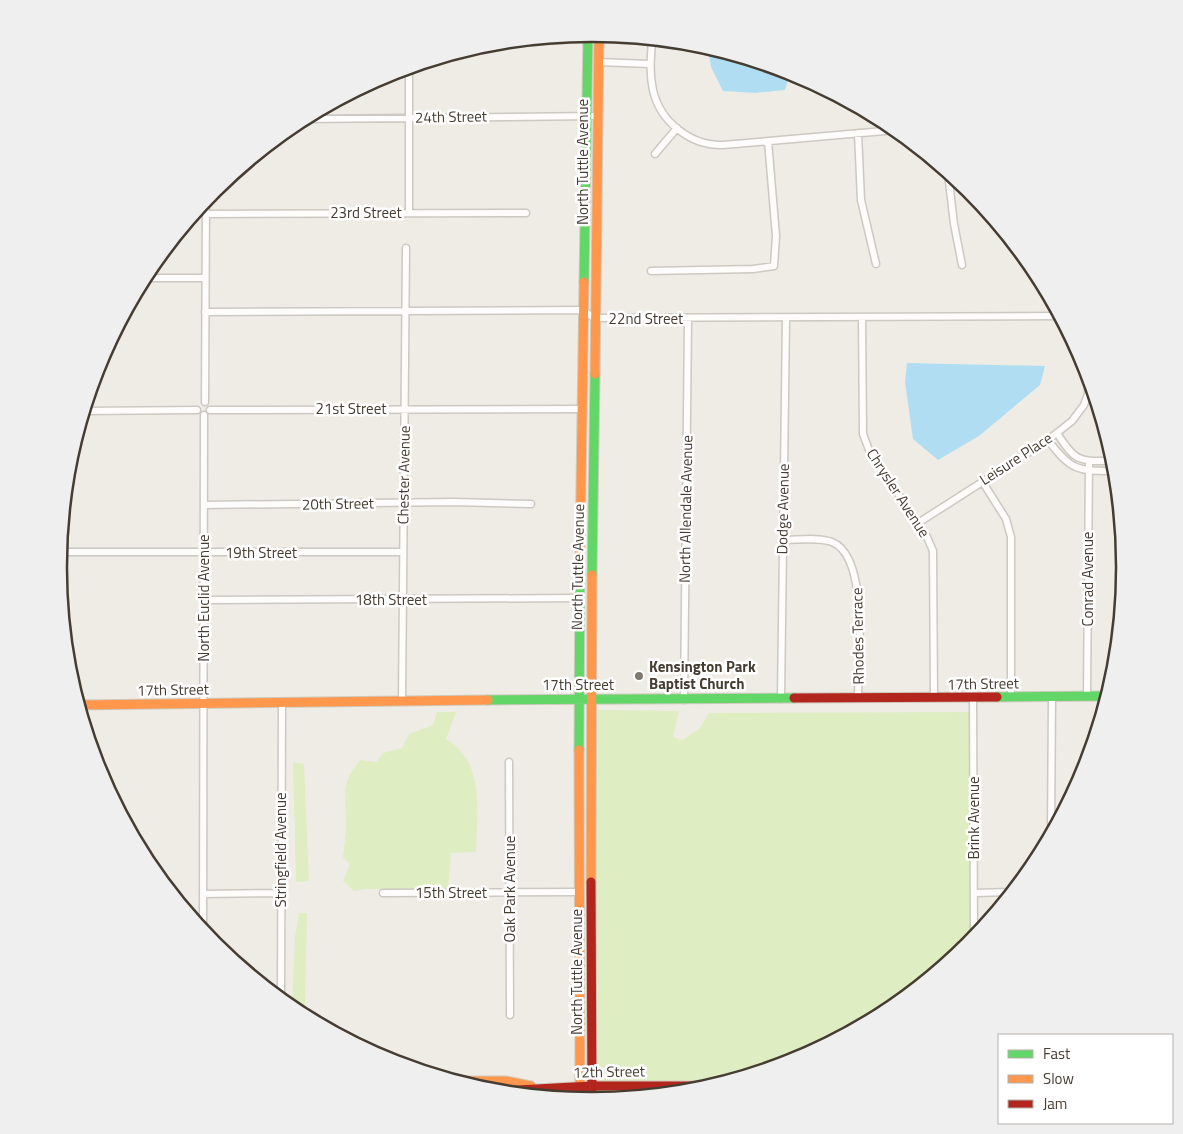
<svg xmlns="http://www.w3.org/2000/svg" width="1183" height="1134" font-family="'Titillium Web',sans-serif">
	<style>
		.green { fill: #dfedc3 }
		.water { fill: #b1ddf3 }
		.lines { fill: none; stroke-linecap: round; stroke-linejoin: round }
		.street-casing { stroke: #ccc8c2; stroke-width: 9 }
		.fast-casing { stroke: #d0cabd; stroke-width: 11 }
		.slow-casing { stroke: #d0cabd; stroke-width: 11 }
		.jam-casing { stroke: #d0cabd; stroke-width: 11 }
		.street { stroke: #fdfcfb; stroke-width: 6 }
		.fast { stroke: #63d668; stroke-width: 9 }
		.slow { stroke: #ff974d; stroke-width: 9 }
		.jam { stroke: #b3261e; stroke-width: 9 }
		.poi-dot { fill: #817a71; stroke: #fff; stroke-width: 2 }
		.labels { text-anchor: middle; stroke-width: 5; stroke-linejoin: round; paint-order: stroke }
		.street-label { font-size: 15px; fill: #463d32; stroke: #fff }
		.poi-label { font-size: 15px; font-weight: bold; fill: #463d32; stroke: #fff; text-anchor: start }
		.rim { fill: none; stroke: #463d32; stroke-width: 2.5 }
	</style>
	<rect width="100%" height="100%" fill="#efece6"/>
	<!-- green -->
	<path class="green" d="M594,710L679,711L673,737L683,740L700,728L709,713L970,712V942L888,1011L795,1060L722,1082H595Z
		M437,712H456L446,739C486,763 477,812 476,852L451,853L448,889H367L354,891L343,881L350,864L343,857C344,846 346,836 346,826C346,795 339,786 360,760L376,762L383,753L402,748L409,734L433,725Z
		M293,762L304,764L309,881L296,882Z
		M299,913H307L305,1007L292,1006L295,937Z"/>
	<!-- water -->
	<path class="water" d="M708,48L790,73L785,90L755,93L723,91L711,67Z
		M907,363L1045,366L1040,385L979,436L938,460L913,439L905,382Z"/>
	<g class="lines">
		<defs>
			<path id="street" d="M652,40C651,56 649,73 653,90C660,122 691,146 723,145L896,130
				M598,62L650,64
				M305,119L596,116
				M858,133L861,200L876,264
				M655,154L677,128
				M948,173L954,224L962,265
				M409,212V68
				M206,214L526,213
				M651,271L753,269L774,266L776,236L768,141
				M144,278H205
				M205,312L583,310L594,318L1059,316
				M862,318L863,434L869,450L927,537L933,551L934,698
				M205,402L206,200
				M210,410L582,409
				M84,411L197,410
				M1057,433C1076,463 1079,461 1114,461
				M1048,440C1071,471 1078,471 1115,471
				M982,481L1006,519L1011,537V697
				M204,505L453,502L531,504
				M918,523L1048,440L1072,421L1084,405L1088,394V376
				M783,540C798,540 818,537 832,542C870,557 858,664 858,698
				M60,552H403
				M203,600L579,598
				M1087,696L1089,461
				M973,697L974,938
				M781,699L786,318
				M684,700L688,319
				M402,701L406,248
				M509,762L510,1015
				M1051,833L1052,697
				M383,893L579,892
				M974,893L1011,892
				M203,894L281,893
				M203,930L204,415
				M281,998L282,703"/>
			<path id="fast" d="M584,282L588,34
				M592,575L595,374
				M997,697L1107,696
				M488,700L794,698
				M579,750L580,555"/>
			<path id="slow" d="M595,374L599,34
				M580,555L584,282
				M79,705L488,700
				M579,750L580,1099
				M591,882L592,575
				M459,1081H506L531,1086"/>
			<path id="jam" d="M794,698L997,697
				M591,882L592,1100
				M497,1091L592,1086H710"/>
		</defs>
		<!-- street casing -->
		<use href="#street" class="street-casing"/>
		<!-- fast casing -->
		<use href="#fast" class="fast-casing"/>
		<!-- slow casing -->
		<use href="#slow" class="slow-casing"/>
		<!-- jam casing -->
		<use href="#jam" class="jam-casing"/>
		<!-- street -->
		<use href="#street" class="street"/>
		<!-- fast -->
		<use href="#fast" class="fast"/>
		<!-- slow -->
		<use href="#slow" class="slow"/>
		<!-- jam -->
		<use href="#jam" class="jam"/>
	</g>
	<!-- markers -->
	<circle class="poi-dot" cx="639" cy="676" r="5"/>
	<g class="labels">
		<!-- street labels -->
		<g class="street-label">
			<text transform="translate(451 117) rotate(-1)" y="5">24th Street</text>
			<text transform="translate(583 162) rotate(-90)" y="5">North Tuttle Avenue</text>
			<text x="366" y="218">23rd Street</text>
			<text x="646" y="324">22nd Street</text>
			<text x="351" y="414">21st Street</text>
			<text transform="translate(1016 459) rotate(-33)" y="5">Leisure Place</text>
			<text transform="translate(404 475) rotate(-89)" y="5">Chester Avenue</text>
			<text transform="translate(898 493) rotate(57)" y="5">Chrysler Avenue</text>
			<text transform="translate(338 504) rotate(-1)" y="5">20th Street</text>
			<text transform="translate(686 509) rotate(-89)" y="5">North Allendale Avenue</text>
			<text transform="translate(783 509) rotate(-89)" y="5">Dodge Avenue</text>
			<text x="261" y="558">19th Street</text>
			<text transform="translate(578 567) rotate(-89)" y="5">North Tuttle Avenue</text>
			<text transform="translate(1088 579) rotate(-90)" y="5">Conrad Avenue</text>
			<text transform="translate(204 598) rotate(-90)" y="5">North Euclid Avenue</text>
			<text x="391" y="605">18th Street</text>
			<text transform="translate(858 636) rotate(-91)" y="5">Rhodes Terrace</text>
			<text transform="translate(983 684) rotate(-1)" y="5">17th Street</text>
			<text x="578" y="690">17th Street</text>
			<text transform="translate(173 690) rotate(-1)" y="5">17th Street</text>
			<text transform="translate(974 818) rotate(-90)" y="5">Brink Avenue</text>
			<text transform="translate(281 850) rotate(-90)" y="5">Stringfield Avenue</text>
			<text transform="translate(510 889) rotate(-90)" y="5">Oak Park Avenue</text>
			<text x="451" y="898">15th Street</text>
			<text transform="translate(577 972) rotate(-90)" y="5">North Tuttle Avenue</text>
			<text transform="translate(609 1072) rotate(-1)" y="5">12th Street</text>
		</g>
		<!-- poi labels -->
		<g class="poi-label">
			<text x="649" y="672">Kensington Park<tspan x="649" dy="17">Baptist Church</tspan></text>
		</g>
	</g>
	<!-- crop -->
	<path d="M0 0H1183V1134H0ZM591 42H592A524 524 0 0 1 1116 566V568A524 524 0 0 1 592 1092H591A524 524 0 0 1 67 568V566A524 524 0 0 1 591 42Z" fill="#f0efef" fill-rule="evenodd"/>
	<path class="rim" d="M591 42H592A524 524 0 0 1 1116 566V568A524 524 0 0 1 592 1092H591A524 524 0 0 1 67 568V566A524 524 0 0 1 591 42Z"/>
	<!-- legend -->
	<rect x="998" y="1034" width="175" height="90" fill="#ffffff" stroke="#b5b1ad"/>
	<rect x="1008" y="1050" width="25" height="8" fill="#63d668" stroke="#b5b1ad"/>
	<text x="1043" y="1059" font-size="15" fill="#463d32">Fast</text>
	<rect x="1008" y="1075" width="25" height="8" fill="#ff974d" stroke="#b5b1ad"/>
	<text x="1043" y="1084" font-size="15" fill="#463d32">Slow</text>
	<rect x="1008" y="1100" width="25" height="8" fill="#b3261e" stroke="#b5b1ad"/>
	<text x="1043" y="1109" font-size="15" fill="#463d32">Jam</text>
</svg>
